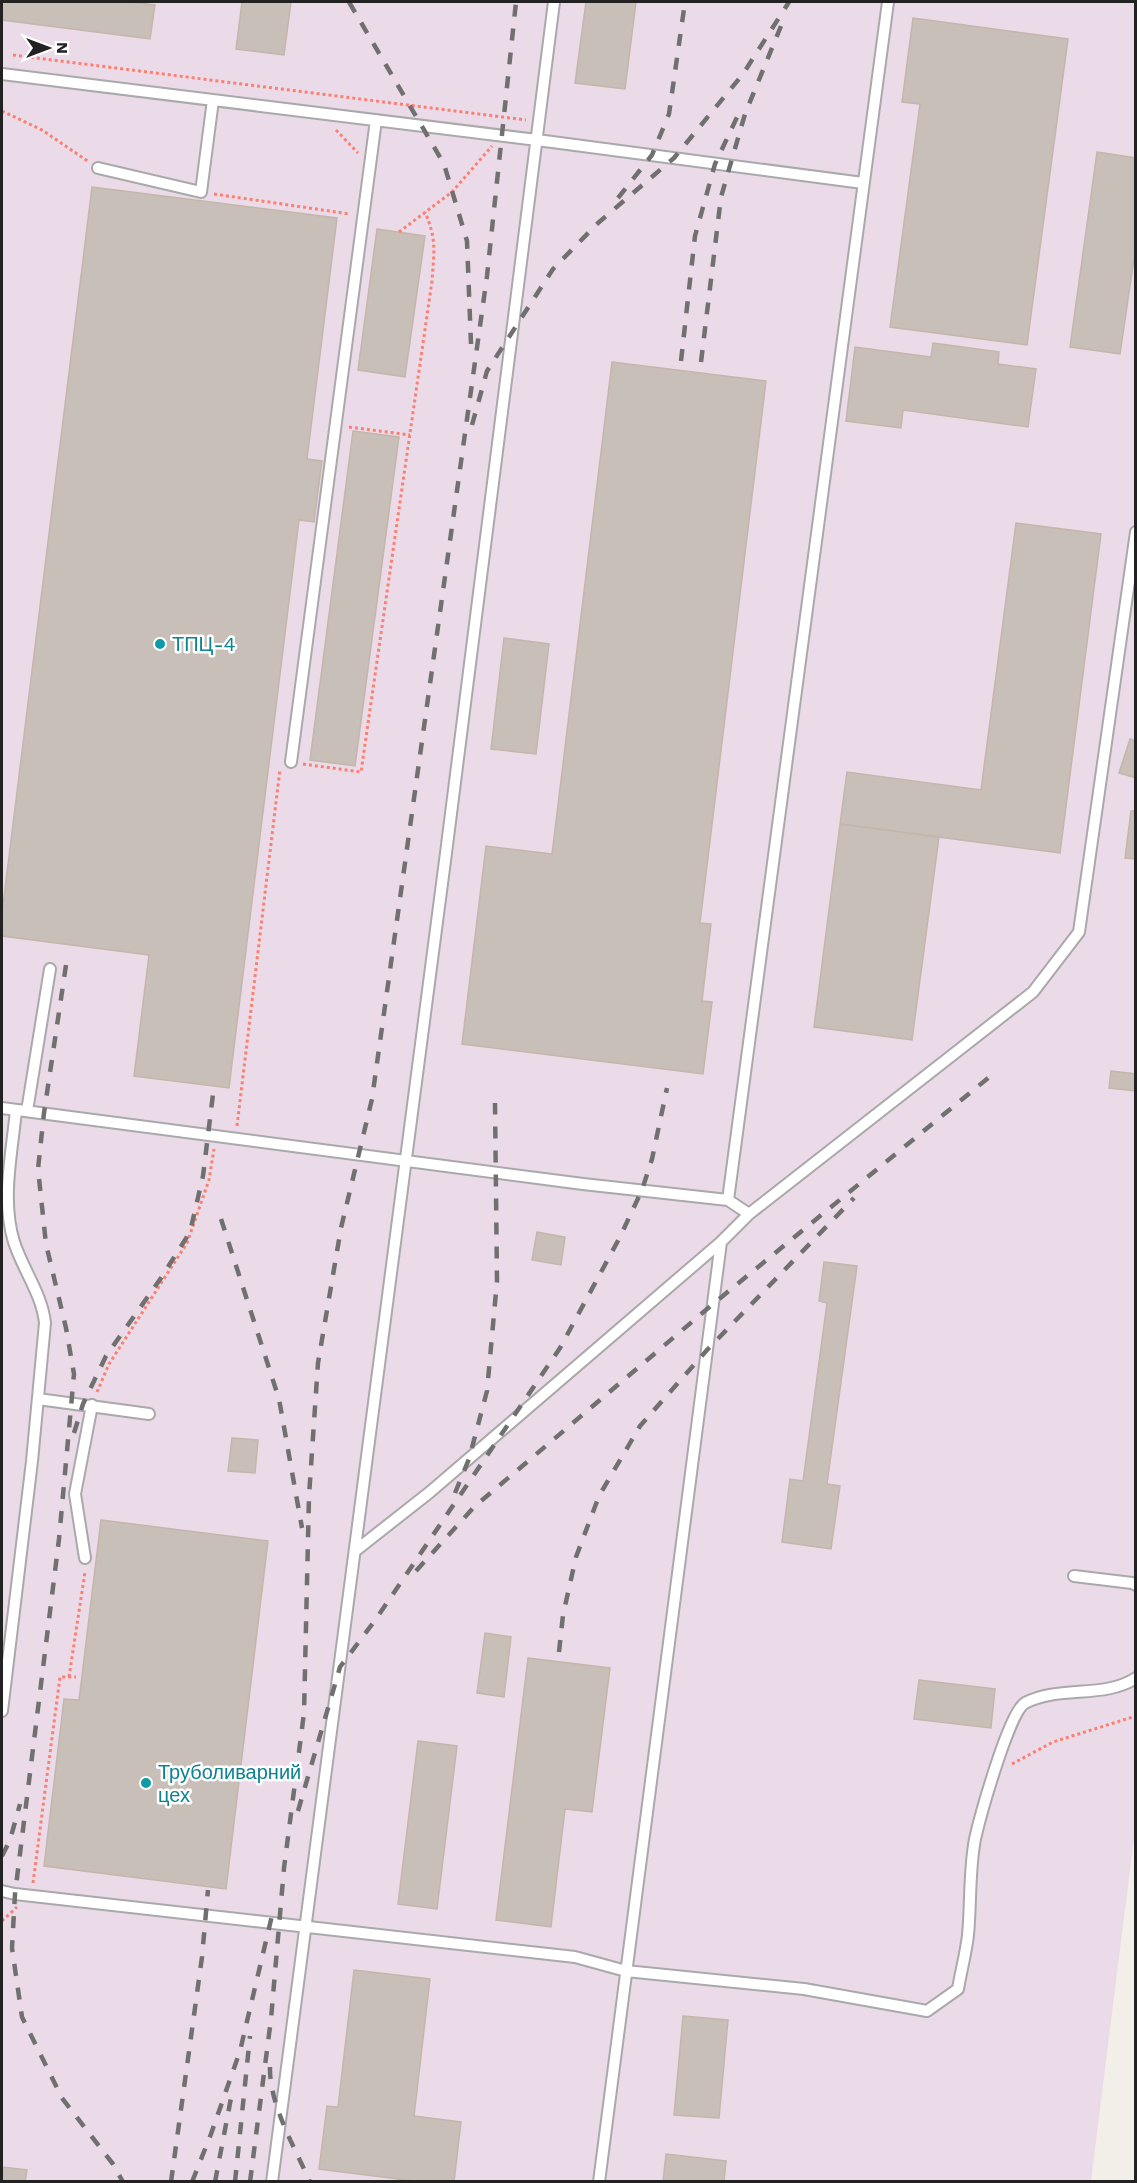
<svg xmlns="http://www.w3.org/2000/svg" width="1137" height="2183" font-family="'Work Sans',sans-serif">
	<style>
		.industrial { fill: #ebdbe8 }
		.building { fill: #c7bfb8; stroke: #c4b6ab; stroke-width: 1.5 }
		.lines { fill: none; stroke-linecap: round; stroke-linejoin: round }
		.service-casing { stroke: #a9a9a9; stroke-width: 14 }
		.path { stroke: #fa8072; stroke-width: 3; stroke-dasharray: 3 3; stroke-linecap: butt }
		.service { stroke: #fff; stroke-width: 10 }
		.rail { stroke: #707070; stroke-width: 4.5; stroke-dasharray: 12 12; stroke-linecap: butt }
		.culture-dot { fill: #0f9aa8; stroke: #fff; stroke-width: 2 }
		.labels { text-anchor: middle; stroke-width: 5; stroke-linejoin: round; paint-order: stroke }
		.culture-label { font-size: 20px; fill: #0d838f; stroke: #fff; text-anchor: start }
	</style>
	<rect width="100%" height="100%" fill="#f2efe9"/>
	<!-- industrial -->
	<path class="industrial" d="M2,2H1135L1136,1822L1091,2181L2,2182Z"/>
	<!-- building -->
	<path class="building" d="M2,2H131L155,5L150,39L2,20Z
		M242,2H291L284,55L236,49Z
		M586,2H636L625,89L575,83Z
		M913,18L1068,39L1027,345L890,327L920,104L902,102Z
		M1097,152L1136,158V245L1120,354L1070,347Z
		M92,187L337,218L307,459L322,461L314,522L299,520L229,1088L134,1076L149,955L2,936V913Z
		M377,229L425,236L405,377L358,370Z
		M933,343L999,352L998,364L1036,369L1028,427L903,410L901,428L846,421L855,347L931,357Z
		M612,362L766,381L700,923L711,924L702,1001L712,1002L703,1074L462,1044L486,846L552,854Z
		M353,431L399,437L355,766L310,760Z
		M1016,523L1101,534L1060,853L840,824L847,772L981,790Z
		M504,638L549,644L536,754L491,749Z
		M1130,739L1136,741V778L1119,773Z
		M1131,811H1136V859L1125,858Z
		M840,824L939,837L912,1040L814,1027Z
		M1111,1071L1136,1074V1091L1109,1088Z
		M537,1232L565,1237L561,1265L532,1260Z
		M824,1262L857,1266L827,1484L840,1486L831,1549L782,1542L790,1479L803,1481L827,1303L819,1301Z
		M232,1438L258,1440L255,1473L228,1471Z
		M101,1520L268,1541L226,1889L44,1866L64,1699L79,1700Z
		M485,1633L511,1637L504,1697L477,1693Z
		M528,1658L610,1668L592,1812L565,1809L551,1927L496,1920Z
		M919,1680L995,1689L991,1728L914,1719Z
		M418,1741L457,1746L437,1909L398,1904Z
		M354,1970L430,1979L414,2116L461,2122L454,2182H422L319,2169L327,2106L338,2107Z
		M683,2016L728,2020L719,2118L674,2115Z
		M666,2154L726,2161L724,2182H663Z
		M2,2167L27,2170L25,2182H2Z"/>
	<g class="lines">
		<defs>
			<path id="service" d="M2,74L537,140L863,183
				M98,168L201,192L213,100
				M291,762L376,120
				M2,1108L583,1184L728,1200L749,1214
				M27,1111L50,969
				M728,1200L888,2
				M38,1399L149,1414
				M355,1551L430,1492L721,1242L749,1214L1033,992L1079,932L1136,532
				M85,1558L75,1494L92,1405
				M1074,1576L1132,1583L1136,1585
				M2,1711L32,1461L45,1323C42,1294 23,1270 14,1242C1,1200 12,1153 16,1110
				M2,1891L15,1894L575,1957L626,1971L804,1989L927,2011L958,1989C961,1971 966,1953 968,1935C971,1904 969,1870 975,1839C980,1817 1009,1712 1025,1703C1060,1685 1104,1699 1136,1678
				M272,2182L446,853L554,2
				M599,2182L721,1242"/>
		</defs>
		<!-- service casing -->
		<use href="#service" class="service-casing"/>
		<!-- path -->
		<path class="path" d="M13,55L526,120
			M2,111L42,130L89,162
			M336,130L358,153
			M214,194L350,214
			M399,232L452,192L492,146
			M349,427L410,435
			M303,764L361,772L432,281C434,252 437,240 425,212
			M237,1126L280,769
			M97,1392L109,1364L187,1243L209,1180L214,1149
			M69,1677L85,1572
			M1012,1764L1053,1742L1136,1716
			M33,1883L60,1677H76
			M2,1921L17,1907"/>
		<!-- service -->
		<use href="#service" class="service"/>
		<!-- rail -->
		<path class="rail" d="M349,2L444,164L467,241L471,344
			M618,198L652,155L669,114L685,2
			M681,361L695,236L715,164L739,113
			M701,362L721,197L745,114L781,26
			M472,425L487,371L553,269L598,223L674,158L743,74L789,2
			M66,965L44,1113L38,1169L46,1244L66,1328L74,1374L59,1539L15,1894L12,1948L22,2017L62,2098L113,2164L123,2182
			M221,1219L279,1399L302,1528
			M74,1433L83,1404L106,1356L161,1278L190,1232L203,1176L214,1086
			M455,1493L469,1459L487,1391L497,1281L495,1103
			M416,1571L474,1507L713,1304L993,1074
			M559,1652L563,1615L576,1557L599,1496L640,1426L707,1350L854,1198
			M298,1811L340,1667L376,1619L560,1348L620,1237L642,1190L652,1159L667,1088
			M2,1856L10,1840L20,1804
			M270,2067C269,2104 295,2148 310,2182
			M171,2182L202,1957L208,1890
			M192,2182L211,2134L240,2051L274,1907
			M215,2182L231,2098
			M235,2182L250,2036
			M250,2182L271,2019L284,1868L304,1713L309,1496L318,1363L341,1228L372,1099L487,276L516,2"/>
	</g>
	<!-- markers -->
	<g class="culture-dot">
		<circle cx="160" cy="644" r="6"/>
		<circle cx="146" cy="1783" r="6"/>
	</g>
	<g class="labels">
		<!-- culture labels -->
		<g class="culture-label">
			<text x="172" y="651">ТПЦ-4</text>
			<text x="158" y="1779">Труболиварний<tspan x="158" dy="23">цех</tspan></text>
		</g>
	</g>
	<!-- border -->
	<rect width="1137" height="2183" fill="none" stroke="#222222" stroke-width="6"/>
	<!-- north arrow -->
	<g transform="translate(48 48) rotate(90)" stroke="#ffffff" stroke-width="4.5" paint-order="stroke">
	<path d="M0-4.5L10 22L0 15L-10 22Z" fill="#222222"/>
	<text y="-9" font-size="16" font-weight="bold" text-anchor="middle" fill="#222222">N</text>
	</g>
</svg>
